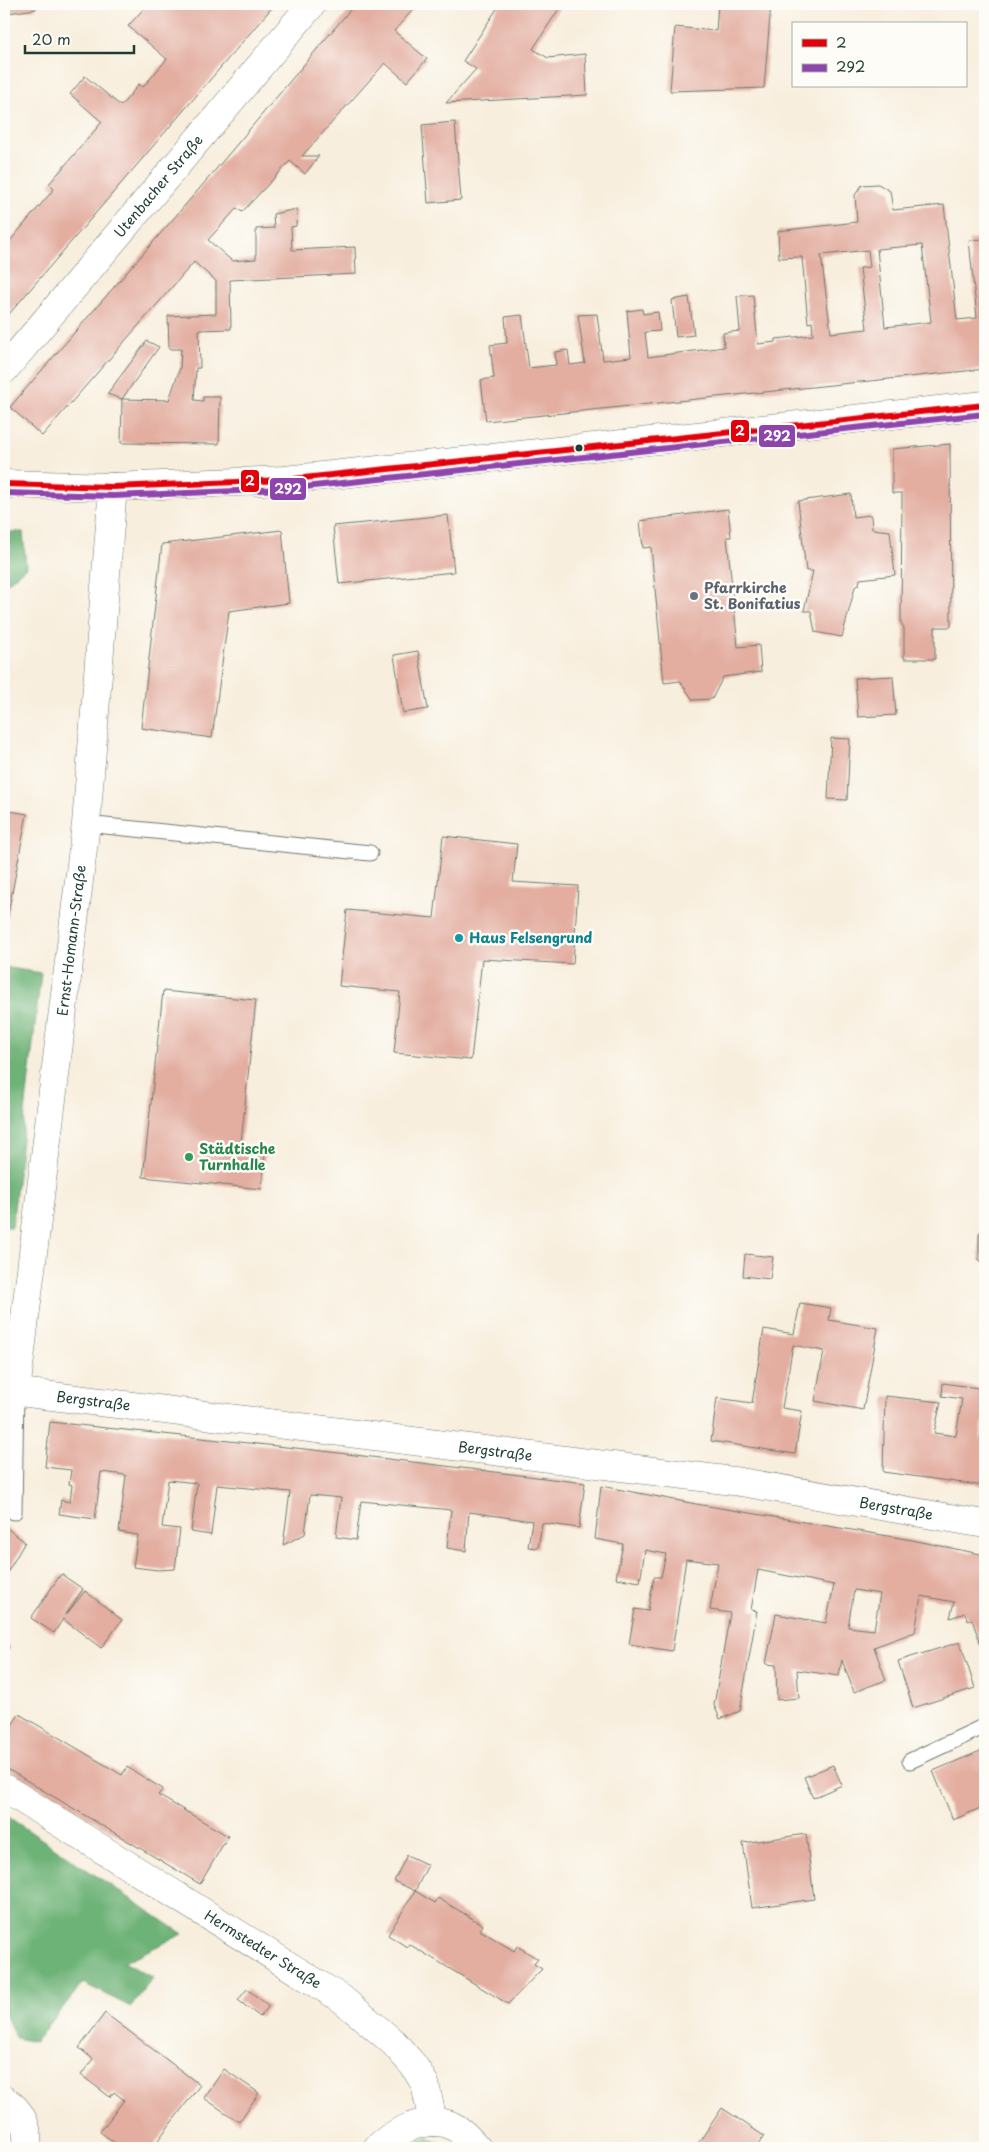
<svg xmlns="http://www.w3.org/2000/svg" width="989" height="2152" font-family="'Playpen Sans',sans-serif">
	<style>
		.green { fill: #87cf8b; stroke: #538660 }
		.forest { fill: #6db277; stroke: #467856 }
		.building { fill: #e3ada0; fill-rule: evenodd }
		.lines { fill: none; stroke-linecap: round; stroke-linejoin: round }
		.service-casing { stroke: #6b7b6f; stroke-width: 17 }
		.minor-casing { stroke: #6b7b6f; stroke-width: 29 }
		.tertiary-casing { stroke: #6b7b6f; stroke-width: 29 }
		.service { stroke: #fff; stroke-width: 15 }
		.minor { stroke: #fff; stroke-width: 28 }
		.tertiary { stroke: #fff; stroke-width: 28 }
		.bus-1-casing { stroke: #fdfcf7; stroke-width: 10 }
		.bus-2-casing { stroke: #fdfcf7; stroke-width: 10 }
		.bus-1 { stroke: #e3000b; stroke-width: 6 }
		.bus-2 { stroke: #8e44ad; stroke-width: 6 }
		.bus-dot { fill: #1f3d34; stroke: #fdfcf7; stroke-width: 2 }
		.worship-dot { fill: #6b7280; stroke: #fdfcf7; stroke-width: 2 }
		.culture-dot { fill: #0f9aa8; stroke: #fdfcf7; stroke-width: 2 }
		.leisure-dot { fill: #2e9e5b; stroke: #fdfcf7; stroke-width: 2 }
		.labels { text-anchor: middle; stroke-width: 5; stroke-linejoin: round; paint-order: stroke }
		.street-label { font-size: 14px; fill: #1f3d34; stroke: #fdfcf7 }
		.worship-label { font-size: 14px; font-weight: bold; fill: #5b616d; stroke: #fdfcf7; text-anchor: start }
		.culture-label { font-size: 14px; font-weight: bold; fill: #0d838f; stroke: #fdfcf7; text-anchor: start }
		.leisure-label { font-size: 14px; font-weight: bold; fill: #27864d; stroke: #fdfcf7; text-anchor: start }
		.line-badge { stroke: #fdfcf7; stroke-width: 2 }
		.badge-label { font-size: 14px; text-anchor: middle; font-weight: bold; fill: #fff }
	</style>
	<rect width="100%" height="100%" fill="#fdfcf7"/>
	<filter id="ink" filterUnits="userSpaceOnUse"><feTurbulence type="fractalNoise" baseFrequency=".02" numOctaves="2"/><feDisplacementMap in="SourceGraphic" scale="10" xChannelSelector="R" yChannelSelector="G"/><feConvolveMatrix kernelMatrix="1 2 1 2 8 2 1 2 1" color-interpolation-filters="sRGB"/></filter>
	<filter id="wash" filterUnits="userSpaceOnUse"><feTurbulence type="fractalNoise" baseFrequency=".0096" numOctaves="4" result="noise"/><feDisplacementMap in="SourceGraphic" scale="20" xChannelSelector="R" yChannelSelector="G"/><feGaussianBlur stdDeviation="1.12" result="paint"/><feColorMatrix in="noise" values="0 0 0 0 0 0 0 0 0 0 0 0 0 0 0 0 0 1.4 0 .05"/><feComposite in="paint" operator="in"/></filter>
	<g filter="url(#wash)">
		<rect width="100%" height="100%" fill="#f8eedd"/>
		<!-- green -->
		<path class="green" d="M427,2138L453,2148H403Z"/>
		<!-- forest -->
		<path class="forest" d="M4,532H23L26,567L4,586Z
			M4,967L41,973L12,1227H4Z
			M4,1814L183,1934L124,1962L153,1978L131,2007L83,1983L35,2042L16,2038L4,2012Z"/>
		<g id="blocks">
			<!-- building -->
			<path class="building" d="M7,4H35L36,9L8,13Z
				M148,4H210L214,7L217,4H275L4,320V248L54,189L49,184L102,122L70,94L85,76L121,106L139,84L143,87L167,59L128,26Z
				M355,4H418L394,31L427,59L407,82L385,63L302,156H319L305,174L290,161L242,212L237,208L208,240L232,261L256,259V229L274,228L273,214L297,209L296,226L291,227L292,250L355,247L356,274L230,280L231,329L199,330L200,368H196L194,400L203,401V397H220L219,444L121,443L122,399L169,400L180,368L181,349H169L168,316L216,314V281L194,262L42,436L10,407L206,181Z
				M500,4H562L533,49L548,58L585,54L587,95L446,103L476,69L463,61Z
				M718,4H771L764,88L670,91L675,27L716,31Z
				M455,122L461,200L428,203L422,125Z
				M878,184L890,191L893,210L944,205L957,320L977,318L969,240L985,239V369L486,421L481,380L494,378L490,345L507,343L505,317L522,315L529,368L556,365L555,352L568,350L570,365L585,363L578,315L597,314L603,360L631,357L627,311L642,309L643,314L658,312L660,331L645,332L648,357L724,347L723,333L740,331L737,296L753,295L758,344L776,342V339L813,335L812,322L808,323L802,257L779,258L778,231L857,222L855,195L862,185ZM922,245L931,322L885,327L877,249ZM868,250L870,267L860,268L867,329L831,333L821,255Z
				M689,297L694,335L676,337L672,300Z
				M147,341L159,347L122,399L107,394Z
				M950,444L951,627H935V659H904V628L901,623L902,493H892V449Z
				M851,494L853,517L871,515L872,529L890,531L895,575L860,579L859,584L855,587L842,637L815,632L811,611H804L813,571H806L798,501Z
				M728,509L731,537H727L738,647L759,645L761,672L723,677L712,699L693,700L680,681L664,683L651,547L643,548L640,521Z
				M448,515L454,572L339,584L333,526Z
				M282,530L289,603L229,611L212,738L141,728L162,544Z
				M418,651L428,709L403,713L394,655Z
				M893,676L896,715L858,717L855,678Z
				M831,738L850,739L847,800L828,799Z
				M4,810L27,814L5,930L4,929Z
				M443,836L517,844L513,882L578,886L573,964L482,959L471,1060L394,1053L400,992L339,986L347,910L434,918Z
				M163,991L256,1000L240,1152L265,1155L262,1189L143,1177Z
				M979,1233H985V1261H979Z
				M745,1254L773,1257L770,1279L743,1276Z
				M800,1303L831,1308L829,1320L878,1328L863,1410L815,1401L824,1351L793,1345L782,1408L802,1411L795,1454L711,1441L717,1398L752,1403L764,1329L794,1334Z
				M943,1383L985,1389V1410L980,1440H985V1486L883,1472L885,1396L941,1402L934,1433L956,1436L962,1399L942,1396Z
				M50,1422L314,1450L585,1483L579,1528L542,1523L538,1548L528,1547L532,1521L469,1512L466,1551L447,1548L451,1510L361,1501L356,1540L336,1537L341,1498L310,1495L305,1534L283,1545L290,1492L217,1485L211,1535L191,1532L197,1483L168,1480L162,1527L180,1529L175,1569L158,1570L133,1567L138,1535L119,1532L126,1475L101,1472L95,1519L59,1514L61,1500L70,1502L72,1485L69,1484L71,1470L45,1467Z
				M601,1486L696,1504L912,1540L985,1555V1658L972,1619L968,1621L965,1613L950,1618L954,1602L921,1596L915,1632L874,1647L886,1680L854,1692L842,1660L839,1676L797,1670L799,1698L777,1700L776,1665L766,1664L776,1614L826,1623L834,1585L758,1570L751,1610L757,1611L740,1711L720,1719L714,1705L730,1613L710,1610L718,1563L686,1559L672,1651L629,1644L635,1609L648,1611L654,1577H661L666,1554L645,1550L640,1582L616,1578L623,1544L595,1539ZM854,1590L880,1594L874,1630L848,1627Z
				M4,1526L25,1542L4,1578Z
				M61,1574L83,1589L65,1616L85,1591L122,1620L101,1648L63,1619L54,1633L31,1618Z
				M960,1642L975,1688L913,1708L898,1661Z
				M4,1643L9,1646L4,1663Z
				M19,1714L122,1775L127,1767L163,1789L158,1795L228,1836L200,1884L4,1767V1723L11,1727Z
				M985,1749V1806L953,1820L933,1771Z
				M833,1765L842,1785L813,1798L804,1777Z
				M806,1834L814,1899L752,1908L743,1843Z
				M407,1855L428,1865L415,1891L394,1881Z
				M415,1891L435,1903L438,1898L483,1925L480,1930L514,1951L517,1946L538,1959L534,1964L542,1969L508,2004L409,1944L407,1947L388,1935Z
				M247,1989L269,2006L260,2017L238,2000Z
				M105,2013L200,2085L152,2148H122L100,2132L124,2100L114,2092L110,2097L81,2075L93,2059L79,2048Z
				M224,2069L259,2093L239,2122L204,2098Z
				M722,2108L764,2136L756,2148H695Z"/>
		</g>
	</g>
	<g filter="url(#ink)">
		<use href="#blocks" fill-opacity="0" stroke="#6b7b6f" stroke-width="1"/>
		<g class="lines">
			<defs>
				<path id="service" d="M86,824L370,853
					M14,1512L16,1391
					M910,1761L985,1726"/>
				<g id="minor">
					<path id="s1" d="M4,370L312,4"/>
					<path d="M4,484L113,487L285,480L985,405"/>
					<path id="s2" d="M4,1390L741,1482L985,1524"/>
					<path id="s3" d="M16,1391L86,824L113,487"/>
					<path id="s4" d="M4,1788L342,1999L394,2043L414,2066L425,2084L433,2122"/>
				</g>
				<path id="tertiary" d="M4,2100C22,2110 29,2128 27,2148
					M377,2148C393,2133 420,2118 444,2123C457,2125 469,2139 477,2148"/>
			</defs>
			<!-- service casing -->
			<use href="#service" class="service-casing"/>
			<!-- minor casing -->
			<use href="#minor" class="minor-casing"/>
			<!-- tertiary casing -->
			<use href="#tertiary" class="tertiary-casing"/>
			<!-- service -->
			<use href="#service" class="service"/>
			<!-- minor -->
			<use href="#minor" class="minor"/>
			<!-- tertiary -->
			<use href="#tertiary" class="tertiary"/>
			<defs>
				<path id="bus-1" d="M4,484L113,487L285,480L985,405"/>
				<path id="bus-2" d="M4,493L113,496L286,489L985,414"/>
			</defs>
			<!-- bus-1 casing -->
			<use href="#bus-1" class="bus-1-casing"/>
			<!-- bus-2 casing -->
			<use href="#bus-2" class="bus-2-casing"/>
			<!-- bus-1 -->
			<use href="#bus-1" class="bus-1"/>
			<!-- bus-2 -->
			<use href="#bus-2" class="bus-2"/>
		</g>
	</g>
	<!-- markers -->
	<circle class="bus-dot" cx="579" cy="448" r="4.5"/>
	<circle class="worship-dot" cx="694" cy="596" r="5"/>
	<circle class="culture-dot" cx="459" cy="938" r="5"/>
	<circle class="leisure-dot" cx="189" cy="1157" r="5"/>
	<g class="labels">
		<!-- street labels -->
		<g class="street-label">
			<text dy="5" stroke="none"><textPath href="#s1" startOffset="240">Utenbacher Straße</textPath></text>
			<text dy="5" stroke="none"><textPath href="#s3" startOffset="454">Ernst-Homann-Straße</textPath></text>
			<text dy="5" stroke="none"><textPath href="#s2" startOffset="90">Bergstraße</textPath></text>
			<text dy="5" stroke="none"><textPath href="#s2" startOffset="495">Bergstraße</textPath></text>
			<text dy="5" stroke="none"><textPath href="#s2" startOffset="900">Bergstraße</textPath></text>
			<text dy="5" stroke="none"><textPath href="#s4" startOffset="305">Hermstedter Straße</textPath></text>
		</g>
		<!-- worship labels -->
		<g class="worship-label">
			<text x="704" y="593">Pfarrkirche<tspan x="704" dy="16">St. Bonifatius</tspan></text>
		</g>
		<!-- culture labels -->
		<g class="culture-label">
			<text x="469" y="943">Haus Felsengrund</text>
		</g>
		<!-- leisure labels -->
		<g class="leisure-label">
			<text x="199" y="1154">Städtische<tspan x="199" dy="16">Turnhalle</tspan></text>
		</g>
	</g>
	<g class="line-badge">
		<rect x="730" y="419" width="20" height="24" rx="5" fill="#e3000b"/>
		<rect x="758" y="424" width="38" height="24" rx="5" fill="#8e44ad"/>
		<rect x="240" y="469" width="20" height="24" rx="5" fill="#e3000b"/>
		<rect x="269" y="477" width="38" height="24" rx="5" fill="#8e44ad"/>
	</g>
	<g class="badge-label">
		<text x="740" y="436">2</text>
		<text x="777" y="441">292</text>
		<text x="250" y="486">2</text>
		<text x="288" y="494">292</text>
	</g>
	<!-- margin -->
	<rect width="989" height="2152" fill="none" stroke="#fdfcf7" stroke-width="20"/>
	<!-- legend -->
	<rect x="792" y="22" width="175" height="65" fill="#fdfcf7" stroke="#a4b0a9"/>
	<rect x="802" y="39" width="25" height="8" fill="#e3000b" stroke="#a4b0a9"/>
	<text x="836" y="48" font-size="15" fill="#1f3d34">2</text>
	<rect x="802" y="64" width="25" height="8" fill="#8e44ad" stroke="#a4b0a9"/>
	<text x="836" y="72" font-size="15" fill="#1f3d34">292</text>
	<!-- scale -->
	<path d="M25 45v8h109v-8" fill="none" stroke="#1f3d34" stroke-width="2.5"/>
	<text x="32" y="45" font-size="15" fill="#1f3d34" stroke="#fdfcf7" stroke-width="4" paint-order="stroke">20 m</text>
</svg>
